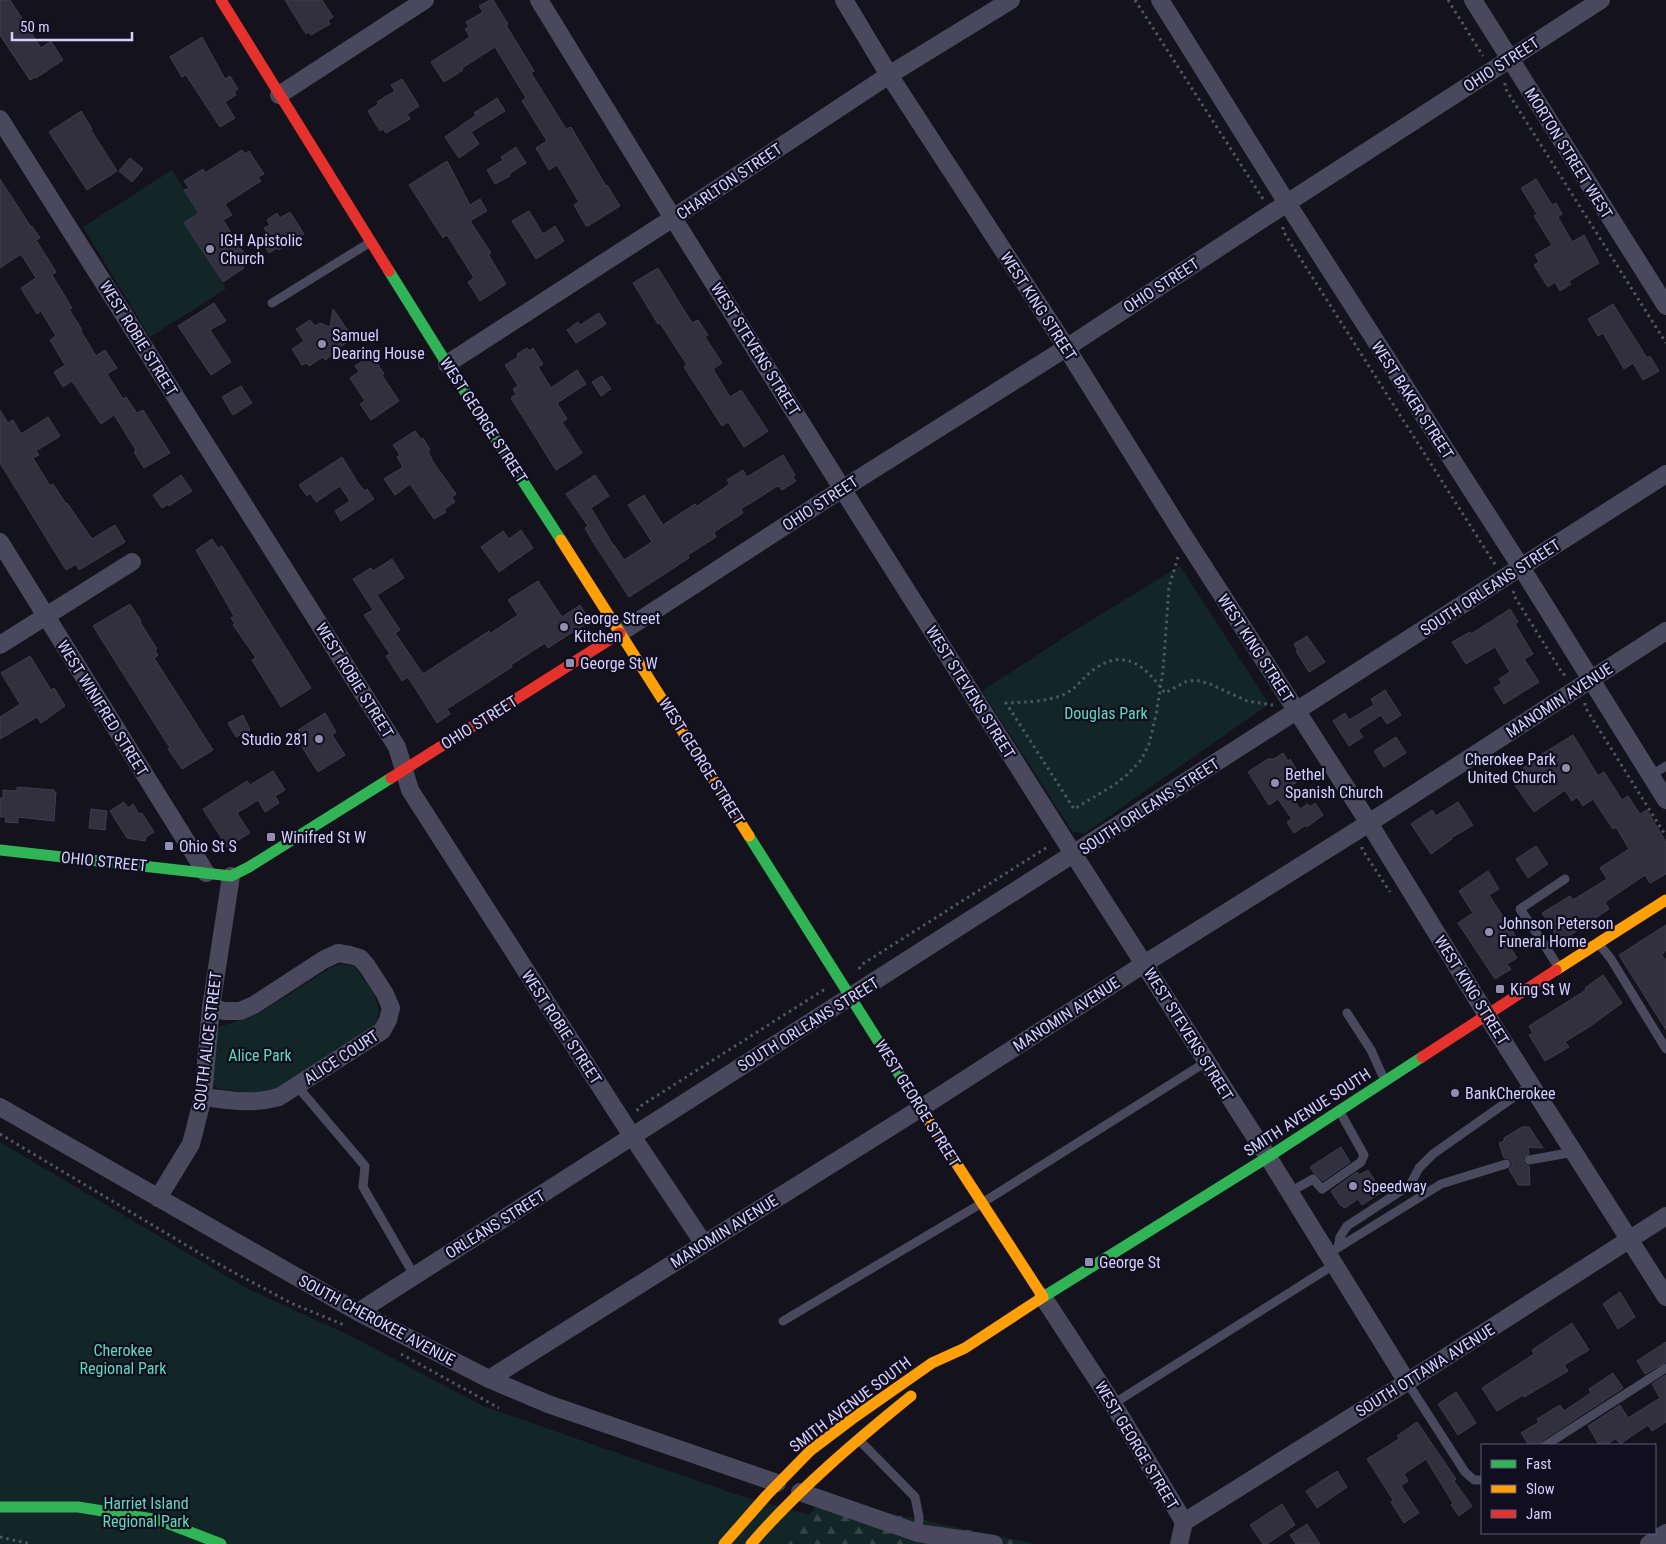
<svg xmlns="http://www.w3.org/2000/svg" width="1666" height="1544" font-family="'Roboto Condensed',sans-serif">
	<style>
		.green { fill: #122627 }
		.forest { fill: url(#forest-firs) }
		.building { fill: #32303e; stroke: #403c4f }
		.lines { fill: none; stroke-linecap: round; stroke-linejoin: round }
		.path { stroke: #4b5964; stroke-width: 3; stroke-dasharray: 2.5 4; stroke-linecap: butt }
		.lane { stroke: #49485c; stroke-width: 9 }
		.street { stroke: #49485c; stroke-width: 18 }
		.fast { stroke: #30b455; stroke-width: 11 }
		.slow { stroke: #ff9f0a; stroke-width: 11 }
		.jam { stroke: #e5322d; stroke-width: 11 }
		.poi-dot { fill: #918eae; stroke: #110e20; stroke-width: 2 }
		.labels { text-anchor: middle; stroke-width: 4.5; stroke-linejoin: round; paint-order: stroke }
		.street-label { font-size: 16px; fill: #d5d0fc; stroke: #110e20 }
		.poi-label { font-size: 16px; fill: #d5d0fc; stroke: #110e20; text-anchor: start }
		.park-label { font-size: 16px; fill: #60d8ba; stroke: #110e20 }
	</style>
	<defs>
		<pattern id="forest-firs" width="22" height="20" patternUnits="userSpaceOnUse" patternTransform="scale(1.25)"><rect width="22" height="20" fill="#122627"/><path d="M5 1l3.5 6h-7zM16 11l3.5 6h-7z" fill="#344447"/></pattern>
	</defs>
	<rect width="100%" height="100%" fill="#14121c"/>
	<!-- green -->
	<path class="green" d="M172,170L199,213L185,223L226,289L150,337L83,227Z
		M1180,566L1269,704L1084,834L1072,831L982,691L1075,630Z
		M340,964L353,966L357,970C369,988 388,1006 373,1027L275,1090L263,1094L220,1089L214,1086L210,1080L216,1031L219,1027L258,1014L332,967Z
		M0,1142L250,1290L347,1334L483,1406L738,1495L914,1544H0Z"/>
	<!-- forest -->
	<path class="forest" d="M821,1499L1036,1544H788Z"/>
	<!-- building -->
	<path class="building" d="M0,0H10L41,48L51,41L63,60L36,78L35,77L30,80L0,35Z
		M285,0H322L333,17L328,20L330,24L311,35L309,32L306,34Z
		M490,0H493L508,24L506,25L534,71L531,73L566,129L571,127L606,186L607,185L620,206L588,226H586L574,205L579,202L557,165L549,170L536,148L547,141L522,101L526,98L495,47L462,68L463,70L444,82L431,62L470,37L465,29L469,27L466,22L483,12L479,6Z
		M202,37L225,79L230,76L238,89L234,92L236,95L225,102L235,118L220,127L186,75L182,77L170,57Z
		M402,79L419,106L407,114L410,119L386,133L383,129L380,131L368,111L379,104L377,102L395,91L391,85Z
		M497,98L505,111L471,132L479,144L459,158L445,137L476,115L474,113Z
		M81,111L92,129L91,130L117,171L87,190L49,132Z
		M516,147L526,163L509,174L510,176L495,184L487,170L503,160L501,157Z
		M242,150L245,154L249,151L264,174L258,177L261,181L225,204L232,215L223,220L248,259L241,263L244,268L223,282L184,223L199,213L184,190L189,188L184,181L203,169L205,173Z
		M130,158L143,169L132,182L119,171Z
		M447,161L470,205L480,199L487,211L470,221L491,253L488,254L506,284L480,301L468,282L474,278L447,235L443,238L409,185Z
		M0,179L31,227L32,226L40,238L36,240L56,272L52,275L72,308L69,309L82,330L81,331L96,356L105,350L117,368L107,374L123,399L126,397L137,413L143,410L170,453L144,468L134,452L136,450L114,415L101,424L72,381L63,387L54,372L65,365L50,340L56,336L41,311L37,314L21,288L36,278L21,254L0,268Z
		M1536,179L1552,205L1556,203L1562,214L1558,217L1572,242L1584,235L1599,263L1569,281L1571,284L1560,291L1555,282L1548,287L1534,265L1539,262L1535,255L1552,245L1534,216L1537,214L1521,188Z
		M529,211L543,234L555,226L564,241L536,259L512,221Z
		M290,212L304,234L278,250L277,248L269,253L259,238L267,233L264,228L270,225L267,220L277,213L280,218Z
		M658,268L692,323L698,320L708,335L705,337L722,363L713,369L730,397L741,390L768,431L744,447L728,422L722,426L684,367L687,365L660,323L658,324L633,283Z
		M214,303L226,321L210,330L231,362L211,375L178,326Z
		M1613,304L1647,358L1650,356L1659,371L1643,380L1633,363L1624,369L1603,333L1598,336L1588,319Z
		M333,309L353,338L340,347L341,349L325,360L323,357L309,366L307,363L302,365L292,349L304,341L296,329L310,320L315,326L320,323L330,327Z
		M599,313L606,324L576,343L567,330L578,322L580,325Z
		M527,348L529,351L533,348L543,364L538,367L551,388L577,370L586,384L557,403L567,419L562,422L582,453L556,470L511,398L516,394L513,389L518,386L505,365L518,357L517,354Z
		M372,355L384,374L382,375L399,401L371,420L360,404L365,401L350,378L359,372L355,366Z
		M602,376L611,389L601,396L592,382Z
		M241,386L252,403L233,415L222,397Z
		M0,410L8,423L13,420L21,434L48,417L60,436L36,451L39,455L33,458L50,486L53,484L66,504L67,503L92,539L115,525L125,542L79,570L76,564L66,570L0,463Z
		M415,431L421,439L423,438L430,450L428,451L433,462L456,494L452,497L455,502L444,509L446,512L434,519L410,484L395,495L384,479L403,467L397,457L400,455L393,445Z
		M783,455L795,475L793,477L796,481L782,490L779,486L776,487L741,509L743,513L714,532L716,537L688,555L689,558L629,597L593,542L585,528L588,526L566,494L595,475L609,496L591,508L613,545H614L624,560L652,542L628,505L644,495L663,525L695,504L697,506L730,484L727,480L743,470L747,477Z
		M342,457L358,483L365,491L367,489L374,499L341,521L335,511L350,501L340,486L316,502L310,493L307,496L299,485Z
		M181,475L192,491L169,506L168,504L162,508L153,495Z
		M521,530L533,548L499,572L481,547L503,531L509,539Z
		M212,539L218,548L222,546L311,688L281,707L252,660L256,658L233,625L235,624L231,618L234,616L196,550Z
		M392,559L404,578L377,595L400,630L395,633L423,674L489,631L491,633L518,615L508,600L538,581L562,617L580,605L590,621L548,648L545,643L511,665L512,667L447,709L450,714L437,723L408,677L402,681L386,656L390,654L364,615L373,610L353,579L371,568L373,571Z
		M130,604L141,621L140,622L157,649L155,650L158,655L154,658L213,750L182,769L168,749L170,748L93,626Z
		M1510,609L1518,622L1515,624L1533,654L1524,659L1539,682L1504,704L1494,688L1502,683L1499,679L1510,672L1495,647L1466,664L1452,642L1470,632L1471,634Z
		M1307,636L1325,662L1309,672L1296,651H1298L1294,644Z
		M30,656L51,690L54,688L65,706L41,723L37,717L0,739V717L20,704L1,673Z
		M1385,690L1401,715L1387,724L1381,715L1358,730L1363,737L1349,746L1333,721L1345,713L1349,720L1374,705L1371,699Z
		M325,713L336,732L332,735L345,755L318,772L302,747L307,744L298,730Z
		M243,715L250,730L236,737L228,723Z
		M1573,735L1598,776L1604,772L1622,800L1628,796L1640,814L1647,810L1666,842V874L1650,883L1645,875L1605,902L1609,909L1560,942L1542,913L1570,896L1573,900L1607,879L1600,868L1629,849L1616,827L1613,829L1593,799L1583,806L1577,797L1572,801L1565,790L1534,812L1510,778L1542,754Z
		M1396,737L1406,753L1384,767L1374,751Z
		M1283,753L1288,761L1290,759L1302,779L1287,788L1300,809L1308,804L1310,807L1315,803L1323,815L1307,827L1306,825L1294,833L1287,822L1292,819L1278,799L1269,805L1248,772L1268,759H1274Z
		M273,771L285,790L275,796L279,803L265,812L258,800L237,813L250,833L227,847L203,809L247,781L250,785Z
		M17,787L54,790V792H56L54,821L18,817V823L5,822L6,817H0V798H3V790L17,791Z
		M124,802L128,808L133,804L139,814L142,813L154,832L146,837L145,841L127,838L110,811Z
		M1458,802L1473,825L1451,838L1452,839L1431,854L1411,824L1432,810L1436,816Z
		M91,809L107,811L105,830L89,828Z
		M1536,846L1548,864L1528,878L1516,859Z
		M1488,871L1499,889L1489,895L1519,941L1510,947L1517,958L1507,964L1511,969L1495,979L1458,923L1473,913L1459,891Z
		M1666,925V950L1662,955L1666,961V1030L1619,955Z
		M1603,975L1622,1003L1592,1025L1565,1042L1569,1047L1545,1061L1529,1035L1533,1033L1529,1026L1586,990L1585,988Z
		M1522,1127H1529L1543,1148L1528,1147L1529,1154L1523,1158L1524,1164L1529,1166L1530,1185H1518L1509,1169L1512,1166V1162L1508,1158H1504L1499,1143L1504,1141V1138Z
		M1341,1147L1350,1162L1323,1181L1314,1173L1310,1167Z
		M1368,1170L1382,1192L1362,1205L1358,1199L1345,1208L1340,1205L1331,1191L1357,1172L1359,1175Z
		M1620,1292L1635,1317L1618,1329L1603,1304Z
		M1572,1323L1589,1350L1564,1365L1568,1371L1524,1397L1523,1395L1497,1411L1482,1388L1534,1354L1532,1350Z
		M1666,1342V1362L1645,1374L1637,1361Z
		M1613,1373L1623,1388L1543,1440L1540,1445H1529L1521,1433L1539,1422L1537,1419L1560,1405L1564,1411L1591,1393L1589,1389Z
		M1666,1375V1422L1652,1431L1648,1425L1620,1444L1616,1438L1606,1445H1599L1588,1426L1620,1405L1628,1418L1660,1398L1652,1384Z
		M1456,1392L1476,1423L1458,1435L1438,1404Z
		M1417,1422L1456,1479L1454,1481L1472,1506L1459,1516L1451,1505L1453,1503L1426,1459L1404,1474L1408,1481L1401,1486L1419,1513L1404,1523L1391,1502L1393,1500L1367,1459L1399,1439L1397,1436Z
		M1337,1471L1347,1487L1317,1508L1306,1491Z
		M1282,1504L1295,1525L1267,1544H1263L1250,1525Z
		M1307,1524L1320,1544H1296L1290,1535Z"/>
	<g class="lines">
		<!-- path -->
		<path class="path" d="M1135,0L1263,199
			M1448,0L1483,56
			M1505,83V88L1666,343
			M1283,227V231L1494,563L1497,564
			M1178,557L1169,587L1163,671L1156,715L1149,744L1141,760L1128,774L1114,785L1074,809L1006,703C1024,702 1054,702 1070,691C1079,685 1086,674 1096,668C1127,647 1147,669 1165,693L1185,682L1196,680L1210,684L1247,701L1273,705
			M1514,591L1513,594L1563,674L1567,675
			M1585,703V707L1666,836
			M1362,847V849L1390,892
			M859,969L861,965L1049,846
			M637,1111L639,1107L825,989
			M0,1134L211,1260L291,1303L344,1325
			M401,1354L499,1408
			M0,1537L31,1544"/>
		<!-- lane -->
		<path class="lane" d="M272,303L369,243
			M1650,776L1666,766
			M1599,944L1611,959L1666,1049
			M1559,968L1540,938L1520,909L1565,879
			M1347,1013L1371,1050L1384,1079
			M297,1086L365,1166L363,1187L414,1275
			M1529,1160L1574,1152
			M1290,1192L1313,1179L1322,1189L1361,1162L1364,1155L1340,1112
			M1338,1248L1340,1237L1347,1226L1410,1185L1419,1168L1433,1154L1531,1085
			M1336,1249L1441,1184L1506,1164
			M783,1321L982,1203L1206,1062
			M1407,1382L1465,1472L1474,1480H1482
			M1113,1404L1335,1264
			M860,1441L915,1497L919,1517L918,1533
			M1546,1445L1666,1368"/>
		<!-- street -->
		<path class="street" d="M539,0L663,202L850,501L1074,855L1268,1157L1407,1382
			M844,0L889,75L1057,333L1180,530L1369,823L1496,1030L1666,1297
			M1160,0L1287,203L1521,567L1666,800
			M1473,0L1666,306
			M279,95L425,0
			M0,119L397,747L410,790L632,1136L704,1244
			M447,364L673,218L889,75L1011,0
			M0,542L206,873
			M620,633L828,498L1066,348L1287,203L1601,0
			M0,645L132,562
			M203,1097C231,1100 251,1105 279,1097L382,1031L388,1020L391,1008L385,994L367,966L360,958L350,955L338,953L323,960L254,1005L240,1011H224L211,1007
			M0,1107L358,1312L489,1379L548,1404L777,1483
			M158,1198L191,1144L203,1097L211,1007L231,876
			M1043,1297L1113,1404L1184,1522
			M358,1312L1666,474
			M489,1379L921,1108L1144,964L1369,823L1666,631
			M800,1492L918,1533L994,1544
			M1184,1522L1407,1382L1666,1216
			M1179,1544L1184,1522
			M1649,1544L1666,1533"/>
		<!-- fast -->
		<path class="fast" d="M389,271L447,364L561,540
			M749,836L921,1109
			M0,850L231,876L249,867L391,778
			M1040,1299L1268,1157L1422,1057
			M0,1507H78L159,1520L221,1544"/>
		<!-- slow -->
		<path class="slow" d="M561,540L749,836
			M1556,970L1666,900
			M921,1109L1043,1297
			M724,1544L767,1495L811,1450L852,1419L932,1363L965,1348L1040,1299
			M751,1544C799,1489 854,1442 911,1396"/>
		<!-- jam -->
		<path class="jam" d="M221,0L389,271
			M391,778L620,633
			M1422,1057L1556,970"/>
	</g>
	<!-- markers -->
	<g class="poi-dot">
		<circle cx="210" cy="249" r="5"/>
		<circle cx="322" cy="344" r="5"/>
		<circle cx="564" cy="627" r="5"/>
		<rect x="565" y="658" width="10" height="10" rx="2.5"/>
		<circle cx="319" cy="739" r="5"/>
		<circle cx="1566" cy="768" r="5"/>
		<circle cx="1275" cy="783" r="5"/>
		<rect x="266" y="832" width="10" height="10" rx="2.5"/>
		<rect x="164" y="841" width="10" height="10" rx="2.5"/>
		<circle cx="1489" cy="932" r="5"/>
		<rect x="1495" y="984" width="10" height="10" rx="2.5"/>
		<circle cx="1455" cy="1093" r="5"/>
		<circle cx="1353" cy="1186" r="5"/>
		<rect x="1084" y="1257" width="10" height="10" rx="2.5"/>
	</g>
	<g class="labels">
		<!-- street labels -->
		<g class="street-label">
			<text transform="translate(1501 64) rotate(-33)" y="6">OHIO STREET</text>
			<text transform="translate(1569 153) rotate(58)" y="6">MORTON STREET WEST</text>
			<text transform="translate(729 181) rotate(-34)" y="6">CHARLTON STREET</text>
			<text transform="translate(1161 285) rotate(-33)" y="6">OHIO STREET</text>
			<text transform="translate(1039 306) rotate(57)" y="6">WEST KING STREET</text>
			<text transform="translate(139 338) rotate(58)" y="6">WEST ROBIE STREET</text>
			<text transform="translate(756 349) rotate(58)" y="6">WEST STEVENS STREET</text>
			<text transform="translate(1413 400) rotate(57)" y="6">WEST BAKER STREET</text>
			<text transform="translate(484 420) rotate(57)" y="6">WEST GEORGE STREET</text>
			<text transform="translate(820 503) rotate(-33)" y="6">OHIO STREET</text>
			<text transform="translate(1490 587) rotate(-33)" y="6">SOUTH ORLEANS STREET</text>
			<text transform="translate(1256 648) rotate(57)" y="6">WEST KING STREET</text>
			<text transform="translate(355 680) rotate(58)" y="6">WEST ROBIE STREET</text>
			<text transform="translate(971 692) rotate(58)" y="6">WEST STEVENS STREET</text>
			<text transform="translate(1559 700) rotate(-33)" y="6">MANOMIN AVENUE</text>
			<text transform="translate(103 708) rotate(58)" y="6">WEST WINIFRED STREET</text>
			<text transform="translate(479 722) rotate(-32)" y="6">OHIO STREET</text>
			<text transform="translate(702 761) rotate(58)" y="6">WEST GEORGE STREET</text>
			<text transform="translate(1149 806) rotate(-33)" y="6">SOUTH ORLEANS STREET</text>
			<text transform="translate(104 861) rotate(6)" y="6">OHIO STREET</text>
			<text transform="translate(1472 990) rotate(58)" y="6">WEST KING STREET</text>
			<text transform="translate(1066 1014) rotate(-33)" y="6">MANOMIN AVENUE</text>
			<text transform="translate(808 1024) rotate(-32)" y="6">SOUTH ORLEANS STREET</text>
			<text transform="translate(562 1027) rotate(57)" y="6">WEST ROBIE STREET</text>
			<text transform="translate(1189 1034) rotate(58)" y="6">WEST STEVENS STREET</text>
			<text transform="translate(207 1041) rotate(-83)" y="6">SOUTH ALICE STREET</text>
			<text transform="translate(341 1057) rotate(-33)" y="6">ALICE COURT</text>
			<text transform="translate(918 1103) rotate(58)" y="6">WEST GEORGE STREET</text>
			<text transform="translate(1307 1112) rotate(-33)" y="6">SMITH AVENUE SOUTH</text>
			<text transform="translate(495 1224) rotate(-32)" y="6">ORLEANS STREET</text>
			<text transform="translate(724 1231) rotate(-32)" y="6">MANOMIN AVENUE</text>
			<text transform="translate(377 1320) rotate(28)" y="6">SOUTH CHEROKEE AVENUE</text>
			<text transform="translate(1425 1370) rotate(-32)" y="6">SOUTH OTTAWA AVENUE</text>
			<text transform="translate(850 1404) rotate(-37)" y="6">SMITH AVENUE SOUTH</text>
			<text transform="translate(1137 1445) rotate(59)" y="6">WEST GEORGE STREET</text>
		</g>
		<!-- poi labels -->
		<g class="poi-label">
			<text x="220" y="246">IGH Apistolic<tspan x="220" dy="18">Church</tspan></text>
			<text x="332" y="341">Samuel<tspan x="332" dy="18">Dearing House</tspan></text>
			<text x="574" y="624">George Street<tspan x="574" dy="18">Kitchen</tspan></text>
			<text x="580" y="669">George St W</text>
			<text x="309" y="745" text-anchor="end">Studio 281</text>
			<text x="1556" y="765" text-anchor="end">Cherokee Park<tspan x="1556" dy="18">United Church</tspan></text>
			<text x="1285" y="780">Bethel<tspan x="1285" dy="18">Spanish Church</tspan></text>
			<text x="281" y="843">Winifred St W</text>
			<text x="179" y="852">Ohio St S</text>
			<text x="1499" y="929">Johnson Peterson<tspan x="1499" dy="18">Funeral Home</tspan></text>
			<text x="1510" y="995">King St W</text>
			<text x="1465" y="1099">BankCherokee</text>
			<text x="1363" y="1192">Speedway</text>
			<text x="1099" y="1268">George St</text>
		</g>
		<!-- park labels -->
		<g class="park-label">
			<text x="1106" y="719">Douglas Park</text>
			<text x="260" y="1061">Alice Park</text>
			<text x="123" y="1356">Cherokee<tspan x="123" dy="18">Regional Park</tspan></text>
			<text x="146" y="1509">Harriet Island<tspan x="146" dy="18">Regional Park</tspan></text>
		</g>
	</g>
	<!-- legend -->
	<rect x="1481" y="1444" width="175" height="90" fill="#110e20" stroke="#5f5c78"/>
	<rect x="1491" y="1460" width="25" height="8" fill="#30b455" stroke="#5f5c78"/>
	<text x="1526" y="1469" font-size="15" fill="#d5d0fc">Fast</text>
	<rect x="1491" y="1485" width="25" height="8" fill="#ff9f0a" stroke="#5f5c78"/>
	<text x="1526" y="1494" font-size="15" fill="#d5d0fc">Slow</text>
	<rect x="1491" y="1510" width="25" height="8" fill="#e5322d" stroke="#5f5c78"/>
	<text x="1526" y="1519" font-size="15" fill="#d5d0fc">Jam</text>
	<!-- scale -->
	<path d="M12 32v8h120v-8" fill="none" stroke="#d5d0fc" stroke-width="2.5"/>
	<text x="20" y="32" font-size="15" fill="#d5d0fc" stroke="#110e20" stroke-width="4" paint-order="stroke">50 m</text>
</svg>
